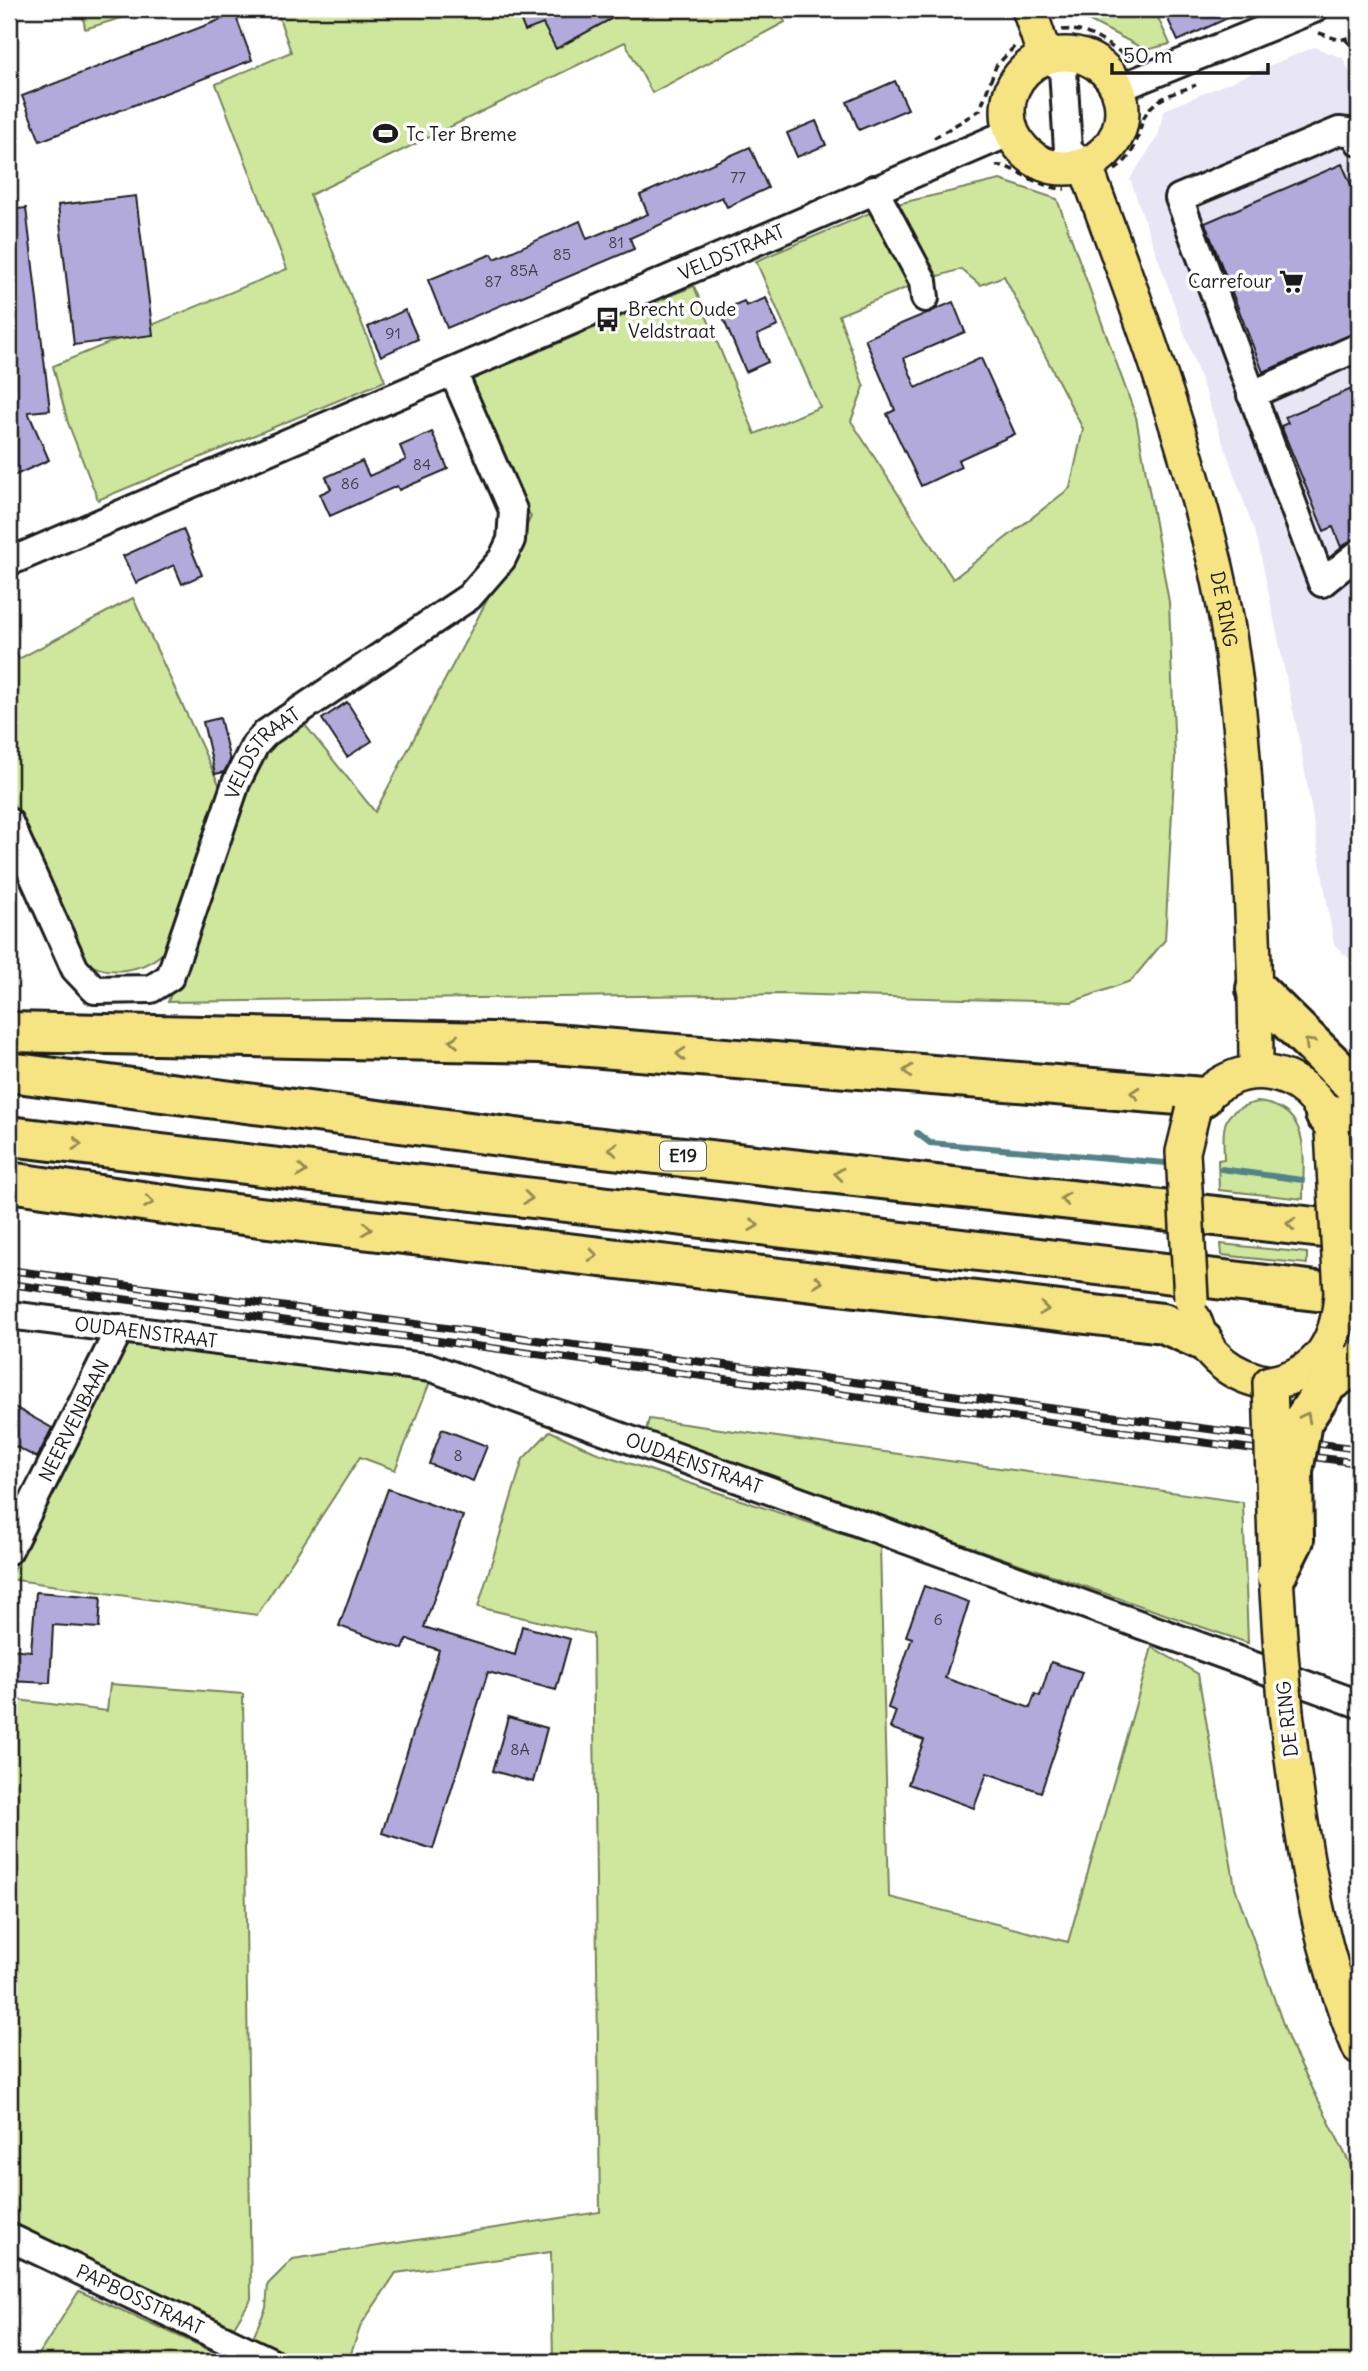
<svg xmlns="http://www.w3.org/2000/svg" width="1368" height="2371" font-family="Delius,sans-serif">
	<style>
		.built { fill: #e8e6f4 }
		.green { fill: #cfe79c; stroke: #76825c; stroke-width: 2; fill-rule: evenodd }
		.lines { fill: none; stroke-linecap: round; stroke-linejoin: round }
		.stream { stroke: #538387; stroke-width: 6 }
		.building { fill: #b2aadb; stroke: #1c1c1c; stroke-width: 2 }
		.minor-casing { stroke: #1c1c1c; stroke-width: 32 }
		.major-casing { stroke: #1c1c1c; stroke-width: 38 }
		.highway-casing { stroke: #1c1c1c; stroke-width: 44 }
		.path { stroke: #1c1c1c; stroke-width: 3.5; stroke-dasharray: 7 5; stroke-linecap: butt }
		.minor { stroke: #fff; stroke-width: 26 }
		.major { stroke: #f6e381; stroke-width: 33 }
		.highway { stroke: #f6e381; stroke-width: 38 }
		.rail-casing { stroke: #1c1c1c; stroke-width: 8 }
		.rail { stroke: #fff; stroke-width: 5; stroke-dasharray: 16; stroke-linecap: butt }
		.major-bridge-casing { stroke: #1c1c1c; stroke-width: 38; stroke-linecap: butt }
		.highway-bridge-casing { stroke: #1c1c1c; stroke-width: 44; stroke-linecap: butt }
		.major-bridge { stroke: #f6e381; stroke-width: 33 }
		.highway-bridge { stroke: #f6e381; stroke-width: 38 }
		.oneway { stroke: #948954 }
		.labels { text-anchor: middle; stroke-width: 7; stroke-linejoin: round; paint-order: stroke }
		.number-label { font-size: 16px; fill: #42404c }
		.shield { fill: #fff; stroke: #606060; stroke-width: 2 }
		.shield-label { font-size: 18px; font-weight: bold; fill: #1c1c1c }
		.poi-label { font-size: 19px; fill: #1c1c1c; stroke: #fff; text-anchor: start }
		.street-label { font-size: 19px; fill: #1c1c1c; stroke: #fff }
	</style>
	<rect width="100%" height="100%" fill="#fff"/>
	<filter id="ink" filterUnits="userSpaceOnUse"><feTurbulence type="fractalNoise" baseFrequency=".0143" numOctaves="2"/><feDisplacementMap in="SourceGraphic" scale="14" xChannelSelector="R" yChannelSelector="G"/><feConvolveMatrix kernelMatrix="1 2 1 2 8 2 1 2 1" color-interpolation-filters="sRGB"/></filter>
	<g filter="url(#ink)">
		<!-- built -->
		<path class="built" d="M1314,47L1343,58L1359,92V968L1334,944L1302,754L1258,542L1130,179L1158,136L1164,110Z"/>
		<!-- green -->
		<path class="green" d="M82,9H150L85,29Z
			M276,9H778L785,22L652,93L625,42L310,195L385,381L98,500L68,423L53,366L287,269L216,84L291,52Z
			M1067,9H1154L1170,44L1146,50Z
			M1000,180L1057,199L1136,417L1169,602L1175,758L1165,940L1131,981L1072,1002L782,994L168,1002L242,792L276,735L301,720L375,812L531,517L468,381L694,286L755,434L820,407L756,261L884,207ZM961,269L980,285L1004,276L1083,429L1070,488L953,579L851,421L864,387L839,315L923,281Z
			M133,598L224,795L162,954C142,971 109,977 85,962L9,794V639L19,659Z
			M1258,1102C1313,1109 1303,1156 1303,1199L1219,1190L1218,1160L1224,1159C1223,1125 1220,1110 1258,1102Z
			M1221,1244L1307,1253V1264L1222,1255Z
			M125,1341L426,1378L430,1382L395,1470L360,1457L257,1615L9,1579L116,1352Z
			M649,1419L1243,1502L1248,1643L645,1434Z
			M550,1431L595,1452L880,1546L889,1897L1068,1942L1152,1647L1198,1674L1235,1887L1289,2041L1359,2182V2362H553L551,2252L396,2273L361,2325L348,2362H303L252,2339L266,2308L268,2284L293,2259L600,2212L593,1634L478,1607L523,1459Z
			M110,1684L243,1694L251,2299L234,2327L9,2222V1699L107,1711Z
			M79,2291L236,2362H34Z"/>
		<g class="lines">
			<!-- stream -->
			<path class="stream" d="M917,1133L930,1143L1166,1163
				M1221,1169L1302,1180"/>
		</g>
		<!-- building -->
		<path class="building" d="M516,9H629L556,49L543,24L525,31Z
			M1180,9H1247L1178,41L1166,15Z
			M235,14L252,60L40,141L22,96Z
			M895,81L908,109L859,130L847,102Z
			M816,121L826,145L797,157L787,133Z
			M750,147L768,188L727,207L722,197L630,238L634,249L447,328L428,280L492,254L495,259L580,221L587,239L648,214L640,195Z
			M1342,164L1359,203V331L1263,372L1205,223Z
			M136,196L153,335L74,345L58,205Z
			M26,208L50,410L28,412L49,460L9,478V210Z
			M766,298L778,326L757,335L768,362L746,372L720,311L744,301L746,306Z
			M953,302L965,332L904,358L916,388L981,358L1015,434L958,460L961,467L921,486L887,414L895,410L865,339Z
			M405,310L418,339L381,356L368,327Z
			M1359,386V538L1341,547L1333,527L1324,531L1281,426L1288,423L1285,417Z
			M432,432L448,469L399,490L397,486L330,516L320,494L331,489L326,477L362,461L369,476L406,460L400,446Z
			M183,529L202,575L182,584L174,565L136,583L123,556Z
			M347,702L372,741L347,757L322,719Z
			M220,718L230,761L224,772L215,774L203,722Z
			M9,1404L52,1428L37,1458L9,1443Z
			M442,1429L487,1446L473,1481L429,1464Z
			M388,1489L463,1516L424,1627L515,1655L522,1626L570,1639L556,1690L488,1672L433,1849L382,1833L439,1650L407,1639L403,1649L339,1626Z
			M924,1586L969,1602L945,1678L1030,1708L1035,1694L1040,1696L1051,1662L1082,1672L1041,1792L987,1773L974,1808L908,1784L924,1740L890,1728L896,1711L888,1708L912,1638L906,1636Z
			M36,1592L101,1597L99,1628L53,1625L50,1683L9,1681V1649L31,1651Z
			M508,1717L547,1728L533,1782L493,1771Z"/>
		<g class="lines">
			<defs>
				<g id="minor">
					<path d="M1045,57L1063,69L1068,150L1085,165"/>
					<path d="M1117,89L1314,9"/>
					<path d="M1359,142L1355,133L1339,131L1179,198L1322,583L1359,553"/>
					<path d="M874,189L923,281L925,298"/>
					<path d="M1251,395L1359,347"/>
					<path id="s1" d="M9,562L1011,132"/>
					<path id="s2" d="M9,822L75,969L95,990L151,989L170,977L236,783L255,745L266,733L469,597L502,559L511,540L513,510L453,372"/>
					<path id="s3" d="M9,1315L432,1368L1359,1704"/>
					<path id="s4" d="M9,1550L120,1328"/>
					<path id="s5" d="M9,2237L272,2362"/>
				</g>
				<g id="major">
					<path d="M1029,9L1045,57"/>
					<circle cx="1065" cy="111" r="57"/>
					<path id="s6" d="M1085,165C1134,296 1183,430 1216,567C1237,659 1244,756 1249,850C1253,924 1256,998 1256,1072"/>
					<path d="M1193,1111C1233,1051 1311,1064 1332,1131"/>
					<path d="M1194,1319C1205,1356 1232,1377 1270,1383"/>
					<path d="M1276,1576L1281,1653"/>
					<path d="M1286,1712C1300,1826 1315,1940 1359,2047"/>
				</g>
				<path id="highway" d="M1256,989L1359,1090
					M9,1032L541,1043L1203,1097
					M9,1072L531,1140L1359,1232
					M1325,1114L1359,1118
					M9,1136L1359,1296
					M9,1182L226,1213L1163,1323L1203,1341"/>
			</defs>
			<!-- minor casing -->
			<use href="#minor" class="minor-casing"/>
			<!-- major casing -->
			<use href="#major" class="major-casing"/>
			<!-- highway casing -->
			<use href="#highway" class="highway-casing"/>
			<!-- path -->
			<path class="path" d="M1062,30C1098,27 1113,56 1135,56
				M1319,33L1340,40L1359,35
				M1346,40L1359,53
				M934,138L980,110L996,66L1015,46
				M996,166C1011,163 1038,189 1065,189
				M1115,170C1144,149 1135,125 1150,108C1161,96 1181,91 1196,85"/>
			<!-- minor -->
			<use href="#minor" class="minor"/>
			<!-- major -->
			<use href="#major" class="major"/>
			<!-- highway -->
			<use href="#highway" class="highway"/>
			<defs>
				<path id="rail" d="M9,1270L1359,1449
					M9,1284L1359,1463"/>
			</defs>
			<!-- rail casing -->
			<use href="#rail" class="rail-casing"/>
			<!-- rail -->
			<use href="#rail" class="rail"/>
			<defs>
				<path id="major-bridge" d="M1191,1299L1183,1152L1193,1111
					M1276,1576L1270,1383C1320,1374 1338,1341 1341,1293L1332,1131
					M1281,1653L1286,1712"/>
				<path id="highway-bridge" d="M1276,1576L1294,1540L1293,1471L1302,1422L1328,1383L1359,1362"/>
			</defs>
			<!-- major-bridge casing -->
			<use href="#major-bridge" class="major-bridge-casing"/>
			<!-- highway-bridge casing -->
			<use href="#highway-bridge" class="highway-bridge-casing"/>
			<!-- major-bridge -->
			<use href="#major-bridge" class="major-bridge"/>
			<!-- highway-bridge -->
			<use href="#highway-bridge" class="highway-bridge"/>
		</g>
		<!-- one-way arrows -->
		<defs><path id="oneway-chevron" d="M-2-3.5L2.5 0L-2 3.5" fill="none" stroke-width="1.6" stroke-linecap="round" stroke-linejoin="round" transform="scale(1.75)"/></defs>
		<g class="oneway">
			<use href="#oneway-chevron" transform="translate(454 1041) rotate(-179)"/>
			<use href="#oneway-chevron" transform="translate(1309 1043) rotate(-135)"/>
			<use href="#oneway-chevron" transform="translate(681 1054) rotate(-176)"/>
			<use href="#oneway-chevron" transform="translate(908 1071) rotate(-175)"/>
			<use href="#oneway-chevron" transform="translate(1135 1093) rotate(-175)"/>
			<use href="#oneway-chevron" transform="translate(77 1144) rotate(7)"/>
			<use href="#oneway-chevron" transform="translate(613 1149) rotate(-174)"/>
			<use href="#oneway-chevron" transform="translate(302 1171) rotate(7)"/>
			<use href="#oneway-chevron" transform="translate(839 1174) rotate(-174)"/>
			<use href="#oneway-chevron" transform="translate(528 1198) rotate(7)"/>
			<use href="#oneway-chevron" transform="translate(1065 1199) rotate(-174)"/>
			<use href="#oneway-chevron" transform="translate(149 1202) rotate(8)"/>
			<use href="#oneway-chevron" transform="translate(1291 1224) rotate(-174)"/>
			<use href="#oneway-chevron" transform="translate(754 1225) rotate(7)"/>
			<use href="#oneway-chevron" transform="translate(367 1229) rotate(7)"/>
			<use href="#oneway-chevron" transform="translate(593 1255) rotate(7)"/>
			<use href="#oneway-chevron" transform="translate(818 1282) rotate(7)"/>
			<use href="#oneway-chevron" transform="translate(1044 1309) rotate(7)"/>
			<use href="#oneway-chevron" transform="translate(1306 1417) rotate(-63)"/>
		</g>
	</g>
	<!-- icons -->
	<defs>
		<symbol id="stadium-bare" viewBox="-9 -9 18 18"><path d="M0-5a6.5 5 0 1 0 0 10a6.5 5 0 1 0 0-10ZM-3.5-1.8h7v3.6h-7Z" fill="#1c1c1c" stroke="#fff" stroke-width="2.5" paint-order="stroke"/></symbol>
		<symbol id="supermarket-bare" viewBox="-9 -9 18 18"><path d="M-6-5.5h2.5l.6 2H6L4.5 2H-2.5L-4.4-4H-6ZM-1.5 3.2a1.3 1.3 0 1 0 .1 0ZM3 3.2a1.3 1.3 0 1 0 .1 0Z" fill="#1c1c1c" stroke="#fff" stroke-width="2.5" paint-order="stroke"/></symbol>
		<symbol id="bus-bare" viewBox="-9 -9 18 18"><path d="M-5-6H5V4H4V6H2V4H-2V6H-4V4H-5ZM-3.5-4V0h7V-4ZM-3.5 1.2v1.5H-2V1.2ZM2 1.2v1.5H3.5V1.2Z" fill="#1c1c1c" stroke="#fff" stroke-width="2.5" paint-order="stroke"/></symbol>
	</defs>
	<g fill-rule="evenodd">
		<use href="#stadium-bare" x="368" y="116" width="35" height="35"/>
		<use href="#supermarket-bare" x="1274" y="264" width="35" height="35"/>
		<use href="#bus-bare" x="590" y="302" width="35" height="35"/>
	</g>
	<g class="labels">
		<!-- number labels -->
		<g class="number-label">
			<text x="738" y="183">77</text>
			<text x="616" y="248">81</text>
			<text x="562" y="260">85</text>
			<text x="524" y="276">85A</text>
			<text x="493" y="287">87</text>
			<text x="393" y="339">91</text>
			<text x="422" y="470">84</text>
			<text x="350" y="489">86</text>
			<text x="458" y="1461">8</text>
			<text x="938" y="1625">6</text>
			<text x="520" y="1755">8A</text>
		</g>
		<!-- shield labels -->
		<rect class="shield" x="660" y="1141.5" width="46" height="29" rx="5"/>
		<g class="shield-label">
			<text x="683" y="1162">E19</text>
		</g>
		<!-- poi labels -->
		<g class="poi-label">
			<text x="406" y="141">Tc Ter Breme</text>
			<text x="1272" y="288" text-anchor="end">Carrefour</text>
			<text x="628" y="316">Brecht Oude<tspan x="628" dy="22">Veldstraat</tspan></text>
		</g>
		<!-- street labels -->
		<g class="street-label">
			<text dy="7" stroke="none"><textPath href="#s1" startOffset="786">VELDSTRAAT</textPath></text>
			<text dy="7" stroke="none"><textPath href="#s6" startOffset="466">DE RING</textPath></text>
			<text dy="7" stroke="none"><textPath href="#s2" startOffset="514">VELDSTRAAT</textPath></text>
			<text dy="7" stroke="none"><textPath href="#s3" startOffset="138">OUDAENSTRAAT</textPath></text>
			<text dy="7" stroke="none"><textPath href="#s4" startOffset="145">NEERVENBAAN</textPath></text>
			<text dy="7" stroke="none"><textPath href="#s3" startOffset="705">OUDAENSTRAAT</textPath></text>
			<text transform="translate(1287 1719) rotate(-96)" y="7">DE RING</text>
			<text dy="7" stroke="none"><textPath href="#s5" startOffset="145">PAPBOSSTRAAT</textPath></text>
		</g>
	</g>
	<!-- margin -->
	<rect width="1368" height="2371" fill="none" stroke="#fff" stroke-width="35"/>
	<rect x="18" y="18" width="1333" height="2336" fill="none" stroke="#1c1c1c" stroke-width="2.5" filter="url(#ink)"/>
	<!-- scale -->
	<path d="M1112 63v10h156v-10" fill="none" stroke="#1c1c1c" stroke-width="3.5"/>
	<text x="1123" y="63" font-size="21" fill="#1c1c1c" stroke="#ffffff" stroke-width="5" paint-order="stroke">50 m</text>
</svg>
